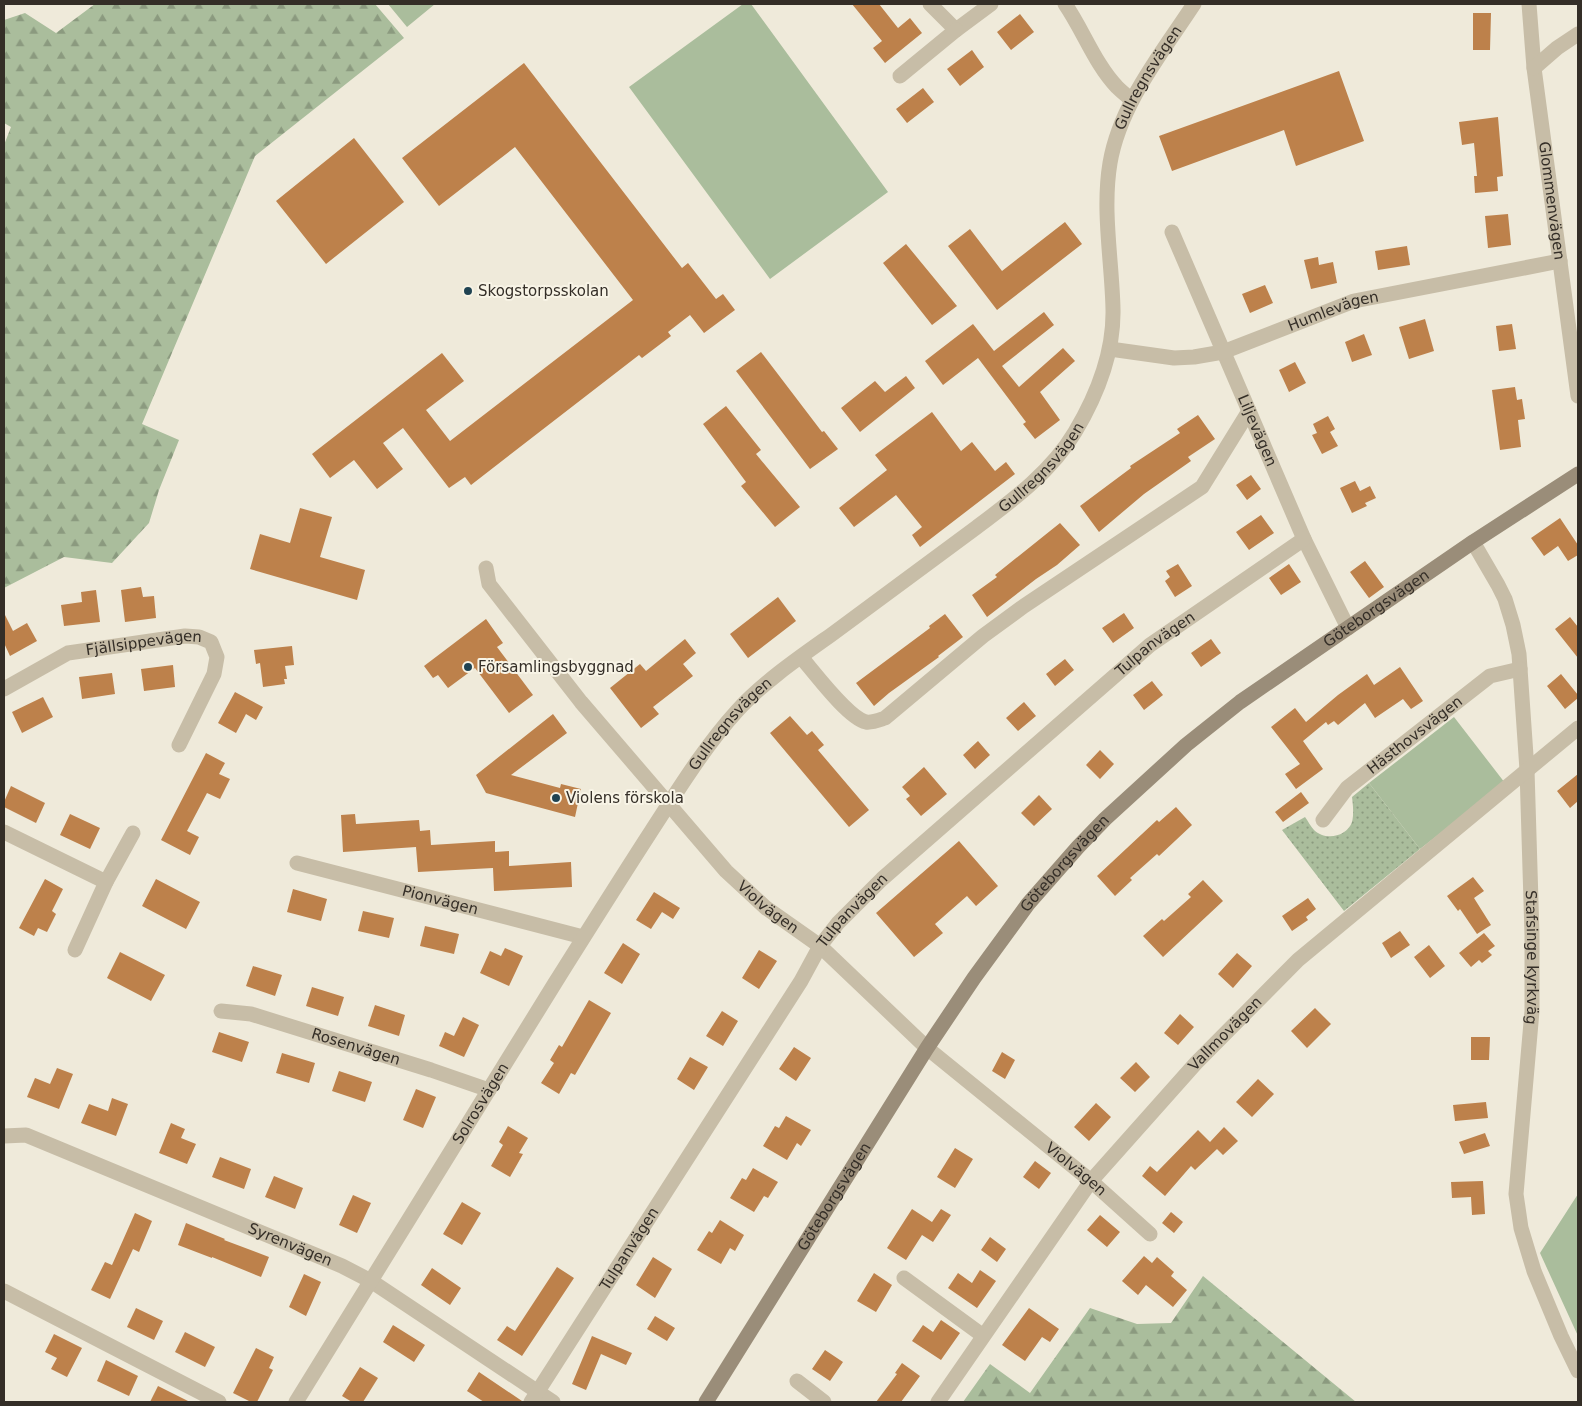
<svg xmlns="http://www.w3.org/2000/svg" width="1582" height="1406" font-family="'DejaVu Sans',sans-serif">
	<style>
		.green { fill: #aabd9c }
		.forest { fill: url(#forest-firs) }
		.park { fill: url(#park-dots) }
		.building { fill: #bd814b }
		.lines { fill: none; stroke-linecap: round; stroke-linejoin: round }
		.street { stroke: #c7bda7; stroke-width: 15 }
		.secondary { stroke: #9a8d79; stroke-width: 15 }
		.poi-dot { fill: #204352; stroke: #f8f4e6; stroke-width: 2 }
		.labels { text-anchor: middle; stroke-width: 4; stroke-linejoin: round; paint-order: stroke }
		.street-label { font-size: 15px; fill: #342e27; stroke: #f8f4e6 }
		.poi-label { font-size: 15px; fill: #342e27; stroke: #f8f4e6; text-anchor: start }
	</style>
	<defs>
		<pattern id="forest-firs" width="22" height="20" patternUnits="userSpaceOnUse" patternTransform="scale(1.25)"><rect width="22" height="20" fill="#aabd9c"/><path d="M5 1l3.5 6h-7zM16 11l3.5 6h-7z" fill="#8b9a7f"/></pattern>
		<pattern id="park-dots" width="8" height="8" patternUnits="userSpaceOnUse" patternTransform="scale(1.25)"><rect width="8" height="8" fill="#aabd9c"/><path d="M2 2h.1M6 6h.1" fill="none" stroke="#8b9a7f" stroke-width="1.8" stroke-linecap="round"/></pattern>
	</defs>
	<rect width="100%" height="100%" fill="#efeada"/>
	<!-- green -->
	<path class="green" d="M388,4H435L407,27Z
		M743,4H751L888,192L770,279L629,87Z
		M1454,717L1505,783L1420,849L1369,783Z
		M1578,1194V1336L1540,1253Z"/>
	<!-- forest -->
	<path class="forest" d="M95,4H375L404,38L255,156L142,424L179,440L159,490L149,523L112,563L64,557L4,588V145L11,127L4,123V20L25,13L56,33Z
		M1203,1276L1356,1402H963L990,1364L1030,1393L1090,1308L1137,1324L1171,1323Z"/>
	<!-- park -->
	<path class="park" d="M1369,783L1420,849L1344,911L1282,830L1305,817C1308,821 1311,827 1314,830C1325,841 1347,837 1352,822C1354,815 1353,805 1352,797Z"/>
	<!-- building -->
	<path class="building" d="M852,4H879L898,28L910,18L922,33L885,63L873,48L882,41Z
		M1473,13H1491L1490,50H1473Z
		M1020,14L1034,32L1011,50L997,32Z
		M972,50L984,67L960,86L947,69Z
		M524,63L682,268L688,263L716,299L723,294L735,310L704,333L690,315L668,332L671,336L642,358L639,355L471,485L465,477L449,488L403,428L383,443L403,469L377,489L354,460L330,478L312,454L442,353L464,381L426,410L450,441L633,300L515,147L439,206L402,158Z
		M1339,71L1364,141L1296,166L1284,130L1172,171L1159,136Z
		M923,88L934,102L907,123L896,109Z
		M1498,117L1503,176L1497,177L1498,191L1475,193L1474,176H1477L1474,143L1462,145L1459,122Z
		M354,138L404,202L326,264L276,201Z
		M1508,214L1511,245L1488,248L1485,216Z
		M1065,222L1082,244L997,310L948,246L970,229L1002,271Z
		M906,244L957,306L932,325L883,263Z
		M1407,246L1410,265L1378,270L1375,251Z
		M1318,257L1319,265L1333,262L1337,283L1311,289L1304,260Z
		M1265,285L1273,303L1250,313L1242,294Z
		M1044,312L1054,325L1002,366L1019,387L1063,348L1075,361L1040,392L1060,420L1035,439L1023,424L1026,422L978,358L943,385L925,361L973,324L994,351Z
		M1425,319L1434,351L1409,359L1399,327Z
		M1512,324L1516,349L1499,351L1496,326Z
		M1364,334L1372,355L1352,362L1345,342Z
		M761,352L822,432L824,431L838,449L810,469L736,371Z
		M1295,362L1306,383L1289,392L1279,370Z
		M906,376L915,388L860,432L841,408L875,381L885,392Z
		M1515,387L1517,400L1522,399L1525,419L1518,420L1521,447L1500,450L1492,390Z
		M726,406L761,450L756,454L800,507L775,527L741,486L746,482L703,424Z
		M932,412L961,451L972,442L995,471L1006,462L1015,474L920,547L912,535L922,527L896,495L854,527L839,508L887,470L875,455Z
		M1198,415L1215,439L1188,457L1191,461L1144,494L1099,532L1080,506L1131,468L1130,466L1180,433L1177,429Z
		M1328,416L1335,429L1330,432L1338,446L1322,454L1312,435L1317,433L1313,424Z
		M1251,475L1261,489L1247,500L1236,485Z
		M1355,481L1360,491L1370,486L1376,498L1365,503L1367,506L1352,513L1340,488Z
		M300,508L332,517L320,557L365,570L357,600L250,569L260,534L290,543Z
		M1261,515L1274,533L1249,550L1236,532Z
		M1560,518L1578,545V555L1568,561L1558,546L1544,556L1531,538Z
		M1060,523L1080,545L1057,565L1036,579L987,617L972,595L997,577L995,575Z
		M1365,561L1384,587L1369,598L1350,572Z
		M1178,564L1192,586L1175,597L1165,581L1170,577L1166,571Z
		M1289,564L1301,582L1281,595L1269,578Z
		M141,587L143,597L154,596L156,618L125,622L121,590Z
		M96,590L100,622L64,626L61,605L82,602L81,592Z
		M778,597L796,621L748,658L730,634Z
		M4,613L13,631L27,623L37,641L10,656L4,643Z
		M1124,613L1134,628L1113,643L1102,628Z
		M945,614L963,637L938,656L939,657L889,693L874,706L856,683L930,628L929,626Z
		M1570,617L1578,627V658L1555,629Z
		M486,619L503,643L497,647L533,695L509,713L475,668L448,688L438,675L433,678L424,666Z
		M685,639L696,653L683,664L693,676L653,707L659,714L641,728L610,688L640,664L646,671Z
		M1211,639L1221,653L1201,667L1191,653Z
		M292,646L294,665L285,666L287,679H284L285,684L263,687L260,663L256,664L254,650Z
		M1065,659L1074,670L1055,686L1046,674Z
		M173,665L175,687L144,691L141,669Z
		M1400,667L1423,701L1411,709L1403,699L1375,718L1365,703L1338,725L1334,721L1328,725L1326,722L1303,741L1323,769L1296,789L1285,774L1300,764L1271,727L1295,708L1306,722L1338,695L1367,674L1374,685Z
		M112,673L115,694L82,699L79,677Z
		M1561,674L1578,695V698L1565,709L1547,686Z
		M1152,681L1163,695L1144,710L1133,695Z
		M235,692L263,707L256,720L246,714L236,733L218,723Z
		M43,697L53,717L22,733L12,712Z
		M1024,702L1036,716L1018,731L1006,718Z
		M553,714L567,733L511,775L560,788L561,784L581,789L575,817L486,793L476,775Z
		M790,716L807,735L812,731L824,745L818,750L869,810L849,827L770,733Z
		M978,741L990,755L975,769L963,755Z
		M1100,750L1114,764L1100,779L1086,765Z
		M206,753L225,763L219,774L230,779L220,799L207,793L187,831L199,837L190,855L161,840Z
		M924,767L947,794L921,816L906,799L910,796L902,787Z
		M1578,774V801L1570,808L1557,791Z
		M11,786L45,803L36,823L4,807V802Z
		M1301,792L1309,803L1283,822L1275,812Z
		M1039,795L1052,809L1034,826L1021,813Z
		M1176,807L1192,825L1159,856L1157,854L1130,878L1132,880L1115,896L1097,876L1157,820L1159,822Z
		M70,814L100,828L90,849L60,835Z
		M355,814L356,824L419,820L420,831L430,830L431,845L495,841V852L509,851V866L571,862L572,887L494,891L493,868L418,872L416,847L343,852L341,815Z
		M959,841L998,886L976,906L967,896L935,924L943,933L914,957L876,913Z
		M1473,877L1484,891L1474,898L1491,925L1477,934L1460,909L1458,911L1447,896Z
		M45,879L63,889L52,911L56,914L47,932L38,928L34,936L19,928Z
		M156,879L200,902L186,929L142,906Z
		M1203,880L1223,901L1163,957L1143,936L1162,919L1164,921L1191,897L1188,894Z
		M293,889L327,899L321,921L287,912Z
		M654,892L680,908L673,919L662,912L651,929L636,920Z
		M1308,898L1316,909L1306,917L1308,920L1292,931L1282,916Z
		M363,911L394,918L389,938L358,931Z
		M425,926L459,934L454,954L420,946Z
		M1400,931L1410,945L1391,958L1382,943Z
		M1484,933L1495,946L1488,951L1492,955L1482,963L1479,960L1471,967L1459,953Z
		M623,943L640,954L622,984L604,973Z
		M1429,945L1445,966L1430,978L1414,957Z
		M505,948L523,956L509,986L480,973L490,951L501,956Z
		M759,950L777,961L759,989L742,978Z
		M120,952L165,975L151,1001L107,978Z
		M1237,953L1252,966L1233,988L1218,974Z
		M253,966L282,975L275,996L246,986Z
		M312,987L344,997L338,1016L306,1006Z
		M589,1000L611,1013L575,1075L571,1073L559,1094L541,1083L554,1063L550,1060L559,1045L562,1047Z
		M375,1005L405,1015L399,1036L368,1026Z
		M1315,1008L1331,1024L1307,1048L1291,1031Z
		M722,1011L738,1021L723,1046L706,1036Z
		M1180,1014L1194,1027L1178,1045L1164,1033Z
		M463,1017L479,1025L464,1057L439,1046L445,1032L454,1036Z
		M219,1032L249,1042L242,1062L212,1052Z
		M1471,1037H1490L1489,1060H1471Z
		M794,1047L811,1058L796,1081L779,1069Z
		M1002,1052L1015,1060L1005,1079L992,1071Z
		M282,1053L315,1063L309,1083L276,1073Z
		M690,1057L708,1067L694,1090L677,1079Z
		M1136,1062L1150,1077L1135,1092L1120,1078Z
		M57,1068L73,1074L59,1109L27,1097L35,1078L50,1084Z
		M339,1071L372,1082L365,1102L332,1091Z
		M1258,1079L1274,1094L1252,1117L1236,1102Z
		M416,1089L436,1097L423,1128L403,1120Z
		M112,1098L128,1104L116,1136L81,1123L89,1104L108,1111Z
		M1486,1102L1488,1118L1455,1121L1453,1105Z
		M1096,1103L1111,1117L1089,1141L1074,1127Z
		M786,1116L811,1130L801,1146L797,1143L787,1160L763,1146L775,1126L779,1128Z
		M171,1123L185,1129L181,1138L196,1144L187,1164L159,1153Z
		M508,1126L528,1138L519,1153L523,1154L510,1177L491,1166L503,1145L499,1142Z
		M1224,1127L1238,1141L1223,1155L1210,1142Z
		M1198,1130L1217,1149L1195,1170L1191,1166L1165,1196L1142,1176L1150,1166L1157,1172Z
		M1485,1133L1490,1146L1464,1154L1459,1142Z
		M955,1148L973,1159L955,1188L937,1177Z
		M220,1157L251,1169L244,1189L212,1177Z
		M1035,1161L1051,1173L1039,1189L1023,1177Z
		M753,1168L778,1182L768,1198L764,1196L754,1212L730,1198L742,1178L746,1180Z
		M274,1176L303,1188L295,1209L265,1197Z
		M1483,1181L1485,1214L1472,1215L1471,1197L1452,1198L1451,1182Z
		M353,1195L371,1203L357,1233L339,1225Z
		M462,1202L481,1213L462,1245L443,1234Z
		M912,1209L932,1222L941,1209L951,1215L933,1242L922,1235L906,1260L887,1248Z
		M1171,1212L1183,1222L1174,1233L1162,1223Z
		M135,1213L152,1221L139,1252L133,1249L110,1299L91,1290L105,1262L112,1265Z
		M1100,1215L1120,1232L1107,1247L1087,1230Z
		M720,1220L744,1235L735,1251L730,1248L721,1264L697,1250L709,1231L712,1233Z
		M186,1223L225,1239L224,1240L269,1257L261,1277L212,1257V1258L178,1245Z
		M990,1237L1006,1249L997,1262L981,1250Z
		M1144,1256L1152,1263L1157,1257L1174,1272L1171,1276L1187,1290L1173,1307L1146,1285L1138,1295L1122,1281Z
		M653,1257L672,1269L655,1298L636,1285Z
		M557,1267L574,1278L522,1356L497,1340L507,1326L515,1331Z
		M432,1268L461,1288L450,1305L421,1285Z
		M980,1270L996,1281L977,1308L948,1288L958,1273L972,1283Z
		M874,1273L892,1285L876,1312L857,1301Z
		M304,1274L321,1282L306,1316L289,1307Z
		M136,1308L163,1321L154,1340L127,1327Z
		M1029,1308L1059,1329L1050,1342L1042,1337L1025,1361L1002,1345Z
		M655,1316L675,1328L667,1341L647,1329Z
		M941,1320L960,1333L941,1360L912,1341L923,1325L933,1332Z
		M393,1325L425,1345L414,1362L383,1342Z
		M185,1332L215,1347L205,1367L175,1352Z
		M54,1334L82,1348L67,1377L51,1369L57,1358L45,1352Z
		M592,1336L632,1353L626,1365L601,1354L586,1390L572,1384Z
		M256,1348L274,1357L269,1368L273,1370L257,1402H251L233,1393Z
		M825,1350L843,1362L830,1381L812,1369Z
		M106,1360L138,1376L129,1396L97,1381Z
		M902,1363L920,1376L901,1402H876L897,1374L895,1373Z
		M360,1367L378,1378L363,1402H352L342,1396Z
		M479,1372L522,1401V1402H484L467,1391Z
		M158,1386L190,1402H150Z"/>
	<g class="lines">
		<!-- street -->
		<g class="street">
			<path d="M930,4L956,30L991,4"/>
			<path d="M1065,4C1083,30 1095,64 1117,87C1122,92 1127,96 1132,100"/>
			<path id="s1" d="M1529,4L1534,68L1578,396"/>
			<path d="M1534,68L1557,48L1578,34"/>
			<path d="M900,76L956,30"/>
			<path id="s2" d="M1172,232L1304,539L1348,628"/>
			<path id="s3" d="M1110,349L1174,358L1194,357L1223,352L1354,301L1560,261"/>
			<path id="s4" d="M1473,542L1498,585L1505,599L1513,625L1519,654L1527,770L1532,935V1011L1516,1194L1521,1228L1534,1271L1561,1336L1578,1371"/>
			<path id="s5" d="M486,568L489,584L581,702L726,871L766,908L820,946L927,1048L1091,1181L1150,1234"/>
			<path d="M801,657C814,672 848,718 866,722C872,723 879,720 885,718L983,636L1024,606L1202,487L1249,411"/>
			<path id="s6" d="M4,689L68,653L185,636L199,637L211,642L217,657L214,674L179,745"/>
			<path id="s7" d="M1323,820L1347,788L1490,676L1520,669"/>
			<path d="M4,832L106,882"/>
			<path id="s8" d="M297,863L583,937"/>
			<path d="M75,950L106,882L133,833"/>
			<path id="s9" d="M221,1011L251,1014L431,1070L489,1090"/>
			<path id="s10" d="M4,1136L26,1135L342,1266L371,1281L553,1402"/>
			<path d="M904,1278L982,1335"/>
			<path d="M4,1291L219,1402"/>
			<path d="M797,1381L824,1402"/>
			<path id="s11" d="M296,1402C382,1262 469,1123 555,983C587,932 619,881 652,830C678,790 705,746 737,711C762,683 800,657 831,635C880,599 928,563 977,527C1013,500 1052,471 1075,432C1097,395 1114,353 1113,309C1112,261 1102,211 1110,163C1120,104 1162,53 1194,4"/>
			<path id="s12" d="M531,1402L801,981L820,946L838,923L882,879L1150,645L1304,539"/>
			<path id="s13" d="M938,1402L1091,1181L1196,1063L1298,960L1578,728"/>
		</g>
		<!-- secondary -->
		<path class="secondary" id="s14" d="M706,1402L927,1048L974,978L1028,904L1078,847L1105,819L1186,745L1240,702L1473,542L1578,474"/>
	</g>
	<!-- markers -->
	<g class="poi-dot">
		<circle cx="468" cy="291" r="5"/>
		<circle cx="468" cy="667" r="5"/>
		<circle cx="556" cy="798" r="5"/>
	</g>
	<g class="labels">
		<!-- street labels -->
		<g class="street-label">
			<text dy="5" stroke="none"><textPath href="#s11" startOffset="1631">Gullregnsvägen</textPath></text>
			<text dy="5" stroke="none"><textPath href="#s1" startOffset="198">Glommenvägen</textPath></text>
			<text dy="5" stroke="none"><textPath href="#s3" startOffset="232">Humlevägen</textPath></text>
			<text dy="5" stroke="none"><textPath href="#s2" startOffset="216">Liljevägen</textPath></text>
			<text dy="5" stroke="none"><textPath href="#s11" startOffset="1211">Gullregnsvägen</textPath></text>
			<text dy="5" stroke="none"><textPath href="#s14" startOffset="1052">Göteborgsvägen</textPath></text>
			<text dy="5" stroke="none"><textPath href="#s12" startOffset="992">Tulpanvägen</textPath></text>
			<text dy="5" stroke="none"><textPath href="#s6" startOffset="150">Fjällsippevägen</textPath></text>
			<text dy="5" stroke="none"><textPath href="#s11" startOffset="806">Gullregnsvägen</textPath></text>
			<text dy="5" stroke="none"><textPath href="#s7" startOffset="126">Hästhovsvägen</textPath></text>
			<text dy="5" stroke="none"><textPath href="#s14" startOffset="648">Göteborgsvägen</textPath></text>
			<text dy="5" stroke="none"><textPath href="#s8" startOffset="148">Pionvägen</textPath></text>
			<text dy="5" stroke="none"><textPath href="#s5" startOffset="444">Violvägen</textPath></text>
			<text dy="5" stroke="none"><textPath href="#s12" startOffset="588">Tulpanvägen</textPath></text>
			<text dy="5" stroke="none"><textPath href="#s4" startOffset="426">Stafsinge kyrkväg</textPath></text>
			<text dy="5" stroke="none"><textPath href="#s13" startOffset="468">Vallmovägen</textPath></text>
			<text dy="5" stroke="none"><textPath href="#s9" startOffset="140">Rosenvägen</textPath></text>
			<text dy="5" stroke="none"><textPath href="#s11" startOffset="351">Solrosvägen</textPath></text>
			<text dy="5" stroke="none"><textPath href="#s5" startOffset="849">Violvägen</textPath></text>
			<text dy="5" stroke="none"><textPath href="#s14" startOffset="242">Göteborgsvägen</textPath></text>
			<text dy="5" stroke="none"><textPath href="#s10" startOffset="308">Syrenvägen</textPath></text>
			<text dy="5" stroke="none"><textPath href="#s12" startOffset="182">Tulpanvägen</textPath></text>
		</g>
		<!-- poi labels -->
		<g class="poi-label">
			<text x="478" y="296">Skogstorpsskolan</text>
			<text x="478" y="672">Församlingsbyggnad</text>
			<text x="566" y="803">Violens förskola</text>
		</g>
	</g>
	<!-- border -->
	<rect width="1582" height="1406" fill="none" stroke="#342e27" stroke-width="10"/>
</svg>
